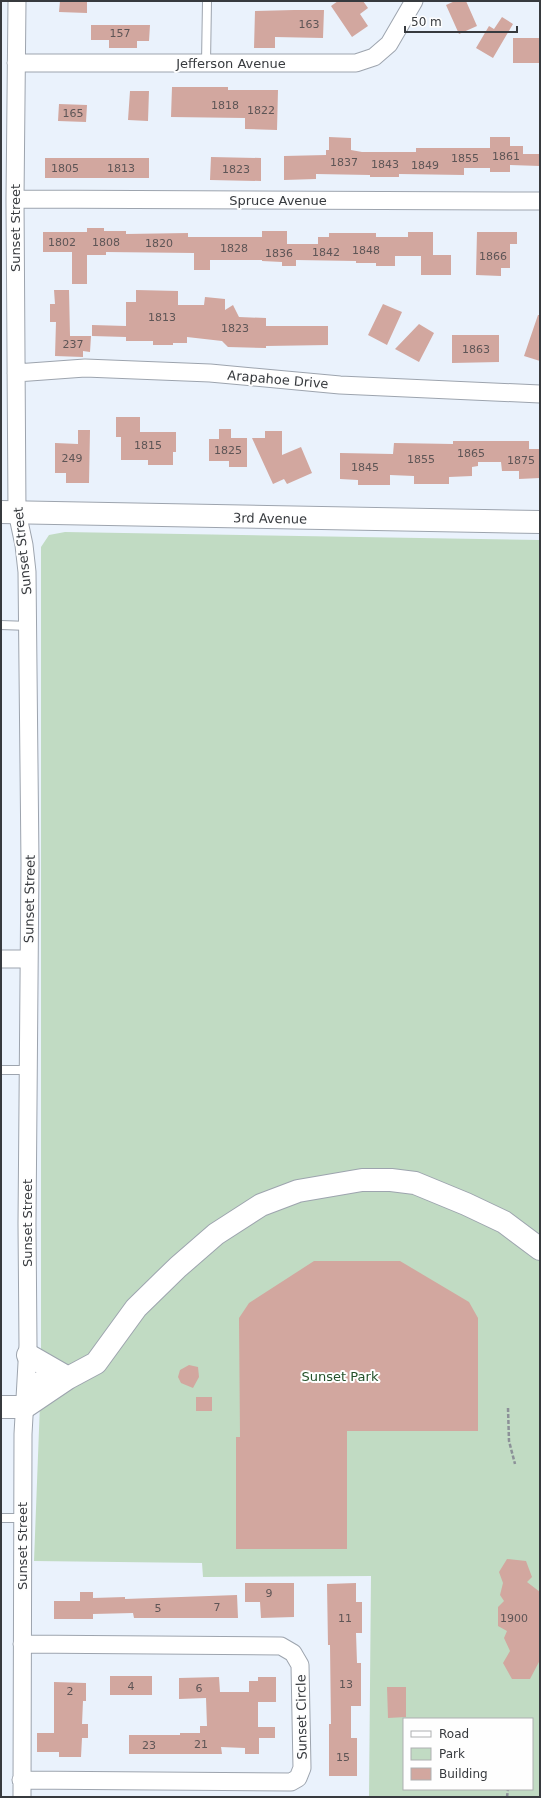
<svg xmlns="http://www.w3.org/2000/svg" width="541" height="1798" font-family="'DejaVu Sans',sans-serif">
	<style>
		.green { fill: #c1dbc3; fill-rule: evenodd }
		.building { fill: #d2a79f }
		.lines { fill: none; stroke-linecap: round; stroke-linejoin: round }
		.lane-casing { stroke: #9da4ae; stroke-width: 10 }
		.street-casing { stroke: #9da4ae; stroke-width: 19 }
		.secondary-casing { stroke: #9da4ae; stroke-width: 24 }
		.path { stroke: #8c9198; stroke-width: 2.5; stroke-dasharray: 4 2; stroke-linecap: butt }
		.lane { stroke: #fff; stroke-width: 8 }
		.street { stroke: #fff; stroke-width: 17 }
		.secondary { stroke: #fff; stroke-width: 22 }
		.labels { text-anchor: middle; stroke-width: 4; stroke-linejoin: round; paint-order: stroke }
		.number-label { font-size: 11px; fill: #5e5556 }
		.street-label { font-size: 13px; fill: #373a3e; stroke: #fefefe }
		.park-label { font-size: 13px; fill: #24522a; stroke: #fefefe }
	</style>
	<rect width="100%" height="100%" fill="#eaf2fc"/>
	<!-- green -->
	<path class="green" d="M65,532L540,540V1797H369L371,1576L203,1577L202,1563L34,1561L41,1377V547L49,535ZM404,1719H532V1789H404Z"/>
	<!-- building -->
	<path class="building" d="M60,1H87V13L59,12Z
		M338,1H363L368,8L360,14L368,26L352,37L331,6Z
		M455,1H466L477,26L459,34L446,5Z
		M294,10H324L323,38L275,37V48H254L255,11Z
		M502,17L513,24L493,58L476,48L489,26L494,29Z
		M91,25H150L149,41H137V48H109V40H91Z
		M513,38H540V63H513Z
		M172,87H228V90H278L277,130L245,129V118L171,117Z
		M130,91H149L148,121L128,120Z
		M59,104L87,105L86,122L58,121Z
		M329,137L351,138V150L362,152H416V148H490V137H510V146H523V154H540V166L510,165V172H490V168H464V175L399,174V177H370V175L316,174V179L284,180V156L326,155V150H329Z
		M211,157L261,158V181L210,180Z
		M45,158H149V178H45Z
		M87,228H104V231H126V234L188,233V237H262V231H287V244H318V237H329V233H376V237H408V232H433V255H451V275H421V256H395V266H376V263H356V261L296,260V266H282V262L262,261V260H210V270H194V253L106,252V255H87V284H72V252H43V232H87Z
		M477,232H517V244H510V268H501V276L476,275Z
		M54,290H69L70,336H91L90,352L83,351V357L55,356L56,322H50V304H55Z
		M136,290L178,291V305H204L205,297L225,299V310L233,305L239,317L266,318V326H328V345L266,346V348L228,347L222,341L187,337V343H173V345H153V341H126V337L92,336V325L126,326V302H136Z
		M383,304L402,312L387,345L368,335Z
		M538,315H540V361L524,356Z
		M419,324L434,333L419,362L395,349Z
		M452,335H499V362L452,363Z
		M116,417H140V432H176V452H173V465H148V460H121V437H116Z
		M219,429H231V438H247V467H229V461H209V439H219Z
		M78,430H90L89,483H66V473H55V443L78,444Z
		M265,431H282V455L301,447L312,473L287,484L284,479L273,484L252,438H265Z
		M453,441H529V449H540V478L519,479V471H502L501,462H478V466L472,467V476L449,477V484H414V476L390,475V485H358V480L340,479V453L393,454L394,443L453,444Z
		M314,1261H400L469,1302L478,1318V1431H347V1549H236V1437H240L239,1318L249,1303Z
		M189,1365L198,1367L199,1377L193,1388L181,1383L178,1377L180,1370Z
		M196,1397H212V1411H196Z
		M507,1559L526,1561L532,1577L527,1582L540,1592V1660L530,1679H512L503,1663L510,1651L504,1638L507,1631L498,1626V1607L504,1601L500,1595L503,1583L499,1572Z
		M245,1583H294V1617L261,1618L260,1602H245Z
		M356,1583V1602H362V1633H356L357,1663H361V1706H351V1738H357V1776H329V1724H331L330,1645H328L327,1584Z
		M80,1592H93V1598L125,1597V1599L237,1595L238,1618H134L133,1613L93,1614V1619H54V1601H80Z
		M110,1676H152V1695H110Z
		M219,1677L220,1692H249V1681H258V1677H276V1702H258V1727H275V1738H259V1754H245V1748L221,1747L222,1754H129V1735H180V1733H200V1726H207L206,1698L179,1699V1678Z
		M54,1682L86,1683V1701H83L82,1724H88V1738H82L81,1757H59V1752H37V1733H54Z
		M387,1687H406V1717L388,1718Z"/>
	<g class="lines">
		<defs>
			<path id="lane" d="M206,63L207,1
				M1,625L29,626
				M1,1070H29
				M1,1518H22"/>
			<path id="street" d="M17,1L15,199L17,512L24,545L27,572L30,863L27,1224L28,1345L23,1434L22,1797
				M16,63H356L374,57L389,44L414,1
				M15,199L540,201
				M16,373L85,368L210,373L340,385L540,394
				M1,959H29
				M37,1381L41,1380L42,1384
				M21,1780L291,1782L298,1778L302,1768L300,1665L293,1653L281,1646L22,1644"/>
			<path id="secondary" d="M1,512L540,522
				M28,1355L68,1378
				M1,1407H25L68,1378L96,1363L136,1308L178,1267L216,1234L261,1205L298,1191L362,1180H391L415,1183L466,1204L504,1222L540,1249"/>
		</defs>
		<!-- lane casing -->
		<use href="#lane" class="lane-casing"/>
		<!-- street casing -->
		<use href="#street" class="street-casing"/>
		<!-- secondary casing -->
		<use href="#secondary" class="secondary-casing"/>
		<!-- path -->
		<path class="path" d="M508,1408L509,1441L515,1464
			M507,1797L508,1789"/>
		<!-- lane -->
		<use href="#lane" class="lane"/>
		<!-- street -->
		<use href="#street" class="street"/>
		<!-- secondary -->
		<use href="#secondary" class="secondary"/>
	</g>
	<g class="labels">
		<!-- number labels -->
		<g class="number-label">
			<text x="309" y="28">163</text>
			<text x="120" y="37">157</text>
			<text x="225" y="109">1818</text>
			<text x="261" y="114">1822</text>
			<text x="73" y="117">165</text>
			<text x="506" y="160">1861</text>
			<text x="465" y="162">1855</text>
			<text x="344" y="166">1837</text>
			<text x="385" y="168">1843</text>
			<text x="425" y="169">1849</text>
			<text x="65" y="172">1805</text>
			<text x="121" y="172">1813</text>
			<text x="236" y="173">1823</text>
			<text x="62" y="246">1802</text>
			<text x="106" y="246">1808</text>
			<text x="159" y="247">1820</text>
			<text x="234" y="252">1828</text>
			<text x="366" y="254">1848</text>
			<text x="326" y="256">1842</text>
			<text x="279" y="257">1836</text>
			<text x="493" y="260">1866</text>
			<text x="162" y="321">1813</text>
			<text x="235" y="332">1823</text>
			<text x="73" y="348">237</text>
			<text x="476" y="353">1863</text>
			<text x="148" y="449">1815</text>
			<text x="228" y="454">1825</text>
			<text x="471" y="457">1865</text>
			<text x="72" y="462">249</text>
			<text x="421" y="463">1855</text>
			<text x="521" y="464">1875</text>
			<text x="365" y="471">1845</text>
			<text x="269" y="1597">9</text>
			<text x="217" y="1611">7</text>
			<text x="158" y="1612">5</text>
			<text x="345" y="1622">11</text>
			<text x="514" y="1622">1900</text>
			<text x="346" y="1688">13</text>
			<text x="131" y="1690">4</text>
			<text x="199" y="1692">6</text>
			<text x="70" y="1695">2</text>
			<text x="201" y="1748">21</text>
			<text x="149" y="1749">23</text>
			<text x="343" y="1761">15</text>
		</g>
		<!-- street labels -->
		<g class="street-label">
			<text x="231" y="68">Jefferson Avenue</text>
			<text x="278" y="205">Spruce Avenue</text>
			<text transform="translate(15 228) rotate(-90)" y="5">Sunset Street</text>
			<text transform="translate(278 379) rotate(5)" y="5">Arapahoe Drive</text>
			<text transform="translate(270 518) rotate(1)" y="5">3rd Avenue</text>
			<text transform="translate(22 551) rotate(-96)" y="5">Sunset Street</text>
			<text transform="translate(29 899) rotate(-89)" y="5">Sunset Street</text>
			<text transform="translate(27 1223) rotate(-90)" y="5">Sunset Street</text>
			<text transform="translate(22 1546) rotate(-90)" y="5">Sunset Street</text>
			<text transform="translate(301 1717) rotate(-91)" y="5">Sunset Circle</text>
		</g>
		<!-- park labels -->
		<g class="park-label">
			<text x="340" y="1381">Sunset Park</text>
		</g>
	</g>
	<!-- border -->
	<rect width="541" height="1798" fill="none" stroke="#373a3e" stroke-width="4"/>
	<!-- legend -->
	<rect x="403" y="1718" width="130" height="72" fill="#fefefe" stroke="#aeb0b1"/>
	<rect x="411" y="1731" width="20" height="6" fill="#ffffff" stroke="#aeb0b1"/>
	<text x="439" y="1738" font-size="12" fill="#373a3e">Road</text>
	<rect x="411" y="1748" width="20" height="12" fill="#c1dbc3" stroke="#aeb0b1"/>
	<text x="439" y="1758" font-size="12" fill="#373a3e">Park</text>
	<rect x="411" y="1768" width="20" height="12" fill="#d2a79f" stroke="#aeb0b1"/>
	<text x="439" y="1778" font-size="12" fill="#373a3e">Building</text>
	<!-- scale -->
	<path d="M405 26v6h112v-6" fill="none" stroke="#373a3e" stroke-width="2"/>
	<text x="411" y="26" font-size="12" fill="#373a3e" stroke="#fefefe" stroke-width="3" paint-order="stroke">50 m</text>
</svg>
